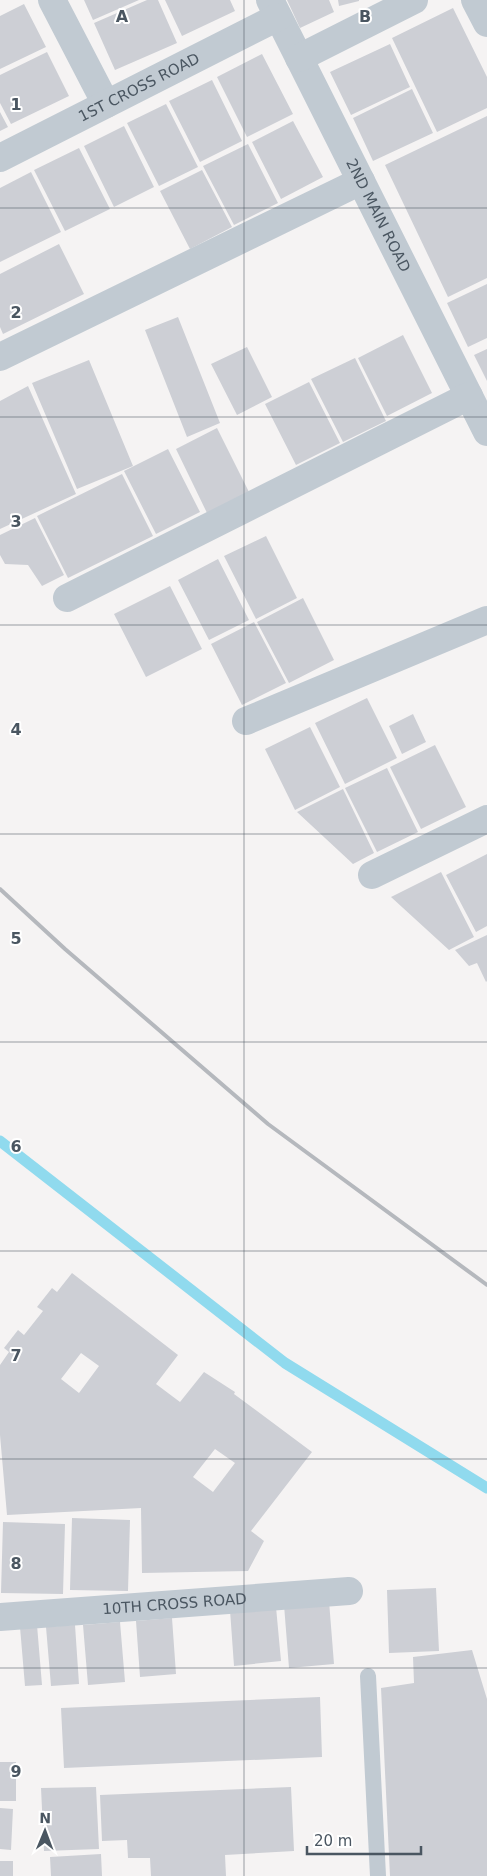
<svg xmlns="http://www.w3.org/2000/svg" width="487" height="1876" font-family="'DejaVu Sans',sans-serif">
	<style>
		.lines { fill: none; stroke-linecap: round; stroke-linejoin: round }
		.stream { stroke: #90daee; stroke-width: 11 }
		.building { fill: #cdcfd5; fill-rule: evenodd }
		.service { stroke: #c1cad2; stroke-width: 16 }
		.minor { stroke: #c1cad2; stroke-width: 28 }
		.rail { stroke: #b5b8bd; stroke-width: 4 }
		.grid { fill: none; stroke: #4a5661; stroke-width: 1; stroke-opacity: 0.55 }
		.labels { text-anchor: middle; stroke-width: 4; stroke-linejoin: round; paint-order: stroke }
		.street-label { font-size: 15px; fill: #4a5661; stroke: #fff }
		.grid-label { font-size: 16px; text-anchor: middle; font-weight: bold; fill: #4a5661; stroke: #fff; stroke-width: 4; stroke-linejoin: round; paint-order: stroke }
	</style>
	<rect width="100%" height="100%" fill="#f5f3f3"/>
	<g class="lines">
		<!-- stream -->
		<path class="stream" d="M0,1141L285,1363L487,1488"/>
	</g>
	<!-- building -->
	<path class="building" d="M84,0H139L93,20Z
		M147,0H158L177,43L115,70L94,23Z
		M165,0H230L235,11L182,36Z
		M287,0H329L334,12L300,28Z
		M338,0H359V1L339,6Z
		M24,4L46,47L0,69V16Z
		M453,8L487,77V108L437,132L392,38Z
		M390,44L410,87L351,115L330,72Z
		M47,52L69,96L11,124L0,103V75Z
		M262,54L293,114L247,137L217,77Z
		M212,80L242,141L200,162L169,101Z
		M412,89L433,133L373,161L353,118Z
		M166,104L198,167L159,186L127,123Z
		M0,112L8,127L0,131Z
		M487,116V278L448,297L385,165Z
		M293,121L323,177L281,199L252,142Z
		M124,126L154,187L114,207L84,146Z
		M248,144L278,203L234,225L203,166Z
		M79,148L110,209L65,231L34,170Z
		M202,170L232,227L190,249L160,191Z
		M31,172L61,232L0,262V188Z
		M59,244L84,294L3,334L0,327V274Z
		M487,284V338L468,347L447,303Z
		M178,317L220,423L187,437L145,330Z
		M403,335L432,393L387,416L358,358Z
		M247,347L272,397L237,415L211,364Z
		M487,349V381L474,355Z
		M355,358L386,421L343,442L311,379Z
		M89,360L133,466L77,489L32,383Z
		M309,382L340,443L296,465L265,404Z
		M28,386L76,494L0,529V401Z
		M217,428L249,492L207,513L176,449Z
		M168,449L200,512L156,534L124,471Z
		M122,474L153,536L68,578L37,516Z
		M35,518L64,575L42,586L28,565L5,564L0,555V535Z
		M266,536L297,598L256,619L224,556Z
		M218,559L249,620L209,640L178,580Z
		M170,586L202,649L146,677L114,614Z
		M303,598L334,660L289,683L257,622Z
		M254,622L286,683L242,705L211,644Z
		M367,698L397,758L345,784L315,723Z
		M413,714L426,742L402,754L389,726Z
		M310,727L340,787L295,810L265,749Z
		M435,745L466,807L421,829L390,767Z
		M387,768L418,832L377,852L345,788Z
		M343,789L374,853L353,864L297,812Z
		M487,854V926L476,932L446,875Z
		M441,872L474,937L449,950L391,897Z
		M487,935V981L486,982L477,963L469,966L455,950Z
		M72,1273L178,1355L156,1384L180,1402L204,1372L235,1392L234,1394L312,1452L251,1531L264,1541L248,1571L142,1573L141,1508L7,1515L0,1435V1365L9,1352L4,1348L18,1330L24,1335L43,1311L37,1307L52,1288L57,1292ZM81,1353L99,1366L79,1393L61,1379ZM215,1449L235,1463L213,1492L193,1477Z
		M72,1518L130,1520L128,1591L70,1590Z
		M3,1522L65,1524L63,1594L1,1593Z
		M436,1588L439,1651L389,1653L387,1590Z
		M329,1601L334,1664L289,1668L284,1605Z
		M276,1607L281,1661L234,1666L230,1610Z
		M172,1618L176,1674L140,1677L136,1621Z
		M120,1622L125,1682L88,1685L83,1625Z
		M37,1625L42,1685L25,1686L20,1627Z
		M75,1625L79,1684L51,1686L46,1627Z
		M472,1650L487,1699V1876H390L381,1688L414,1683L413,1657Z
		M320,1697L322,1757L64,1768L61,1708Z
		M0,1762H16V1801H0Z
		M96,1787L99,1849L44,1851L41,1788Z
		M291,1787L294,1851L225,1855L226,1876H151L150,1858H128L127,1840L102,1841L100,1795Z
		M0,1808L13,1809L11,1850L0,1849Z
		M101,1854L102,1876H51L50,1857Z
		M0,1861H13V1876H0Z"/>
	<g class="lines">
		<!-- service -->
		<path class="service" d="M368,1676L378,1876"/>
		<!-- minor -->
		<g class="minor">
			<path d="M52,0L106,104"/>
			<path id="s1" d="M270,0L487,432"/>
			<path d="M475,0L487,23"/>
			<path d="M299,58L414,0"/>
			<path id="s2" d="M0,158L278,17"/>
			<path d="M0,357L361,181"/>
			<path d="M67,598L469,396"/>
			<path d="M246,721L487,620"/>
			<path d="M372,875L487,819"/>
			<path id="s3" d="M0,1617L349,1591"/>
		</g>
		<!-- rail -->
		<path class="rail" d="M0,889L65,949L268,1124L487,1285"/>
	</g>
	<!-- grid -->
	<path class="grid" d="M244,0V1876M0,208H487M0,417H487M0,625H487M0,834H487M0,1042H487M0,1251H487M0,1459H487M0,1668H487"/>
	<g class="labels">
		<!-- street labels -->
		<g class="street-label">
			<text dy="5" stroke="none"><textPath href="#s2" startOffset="156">1ST CROSS ROAD</textPath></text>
			<text dy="5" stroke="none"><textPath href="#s1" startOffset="241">2ND MAIN ROAD</textPath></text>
			<text dy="5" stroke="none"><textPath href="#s3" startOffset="175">10TH CROSS ROAD</textPath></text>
		</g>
	</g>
	<g class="grid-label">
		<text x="122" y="22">A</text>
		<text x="365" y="22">B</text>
		<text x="16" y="110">1</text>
		<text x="16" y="318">2</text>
		<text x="16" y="527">3</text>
		<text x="16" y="735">4</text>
		<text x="16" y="944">5</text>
		<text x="16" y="1152">6</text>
		<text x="16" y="1361">7</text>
		<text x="16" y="1569">8</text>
		<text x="16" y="1777">9</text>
	</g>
	<!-- north arrow -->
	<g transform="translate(45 1831) rotate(1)" stroke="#ffffff" stroke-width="4" paint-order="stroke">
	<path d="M0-4L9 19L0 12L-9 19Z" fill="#4a5661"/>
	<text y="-8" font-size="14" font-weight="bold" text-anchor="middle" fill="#4a5661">N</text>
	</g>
	<!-- scale -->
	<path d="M307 1846v8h114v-8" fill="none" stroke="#4a5661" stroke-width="2.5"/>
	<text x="314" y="1846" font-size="15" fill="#4a5661" stroke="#ffffff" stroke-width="4" paint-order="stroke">20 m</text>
</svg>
